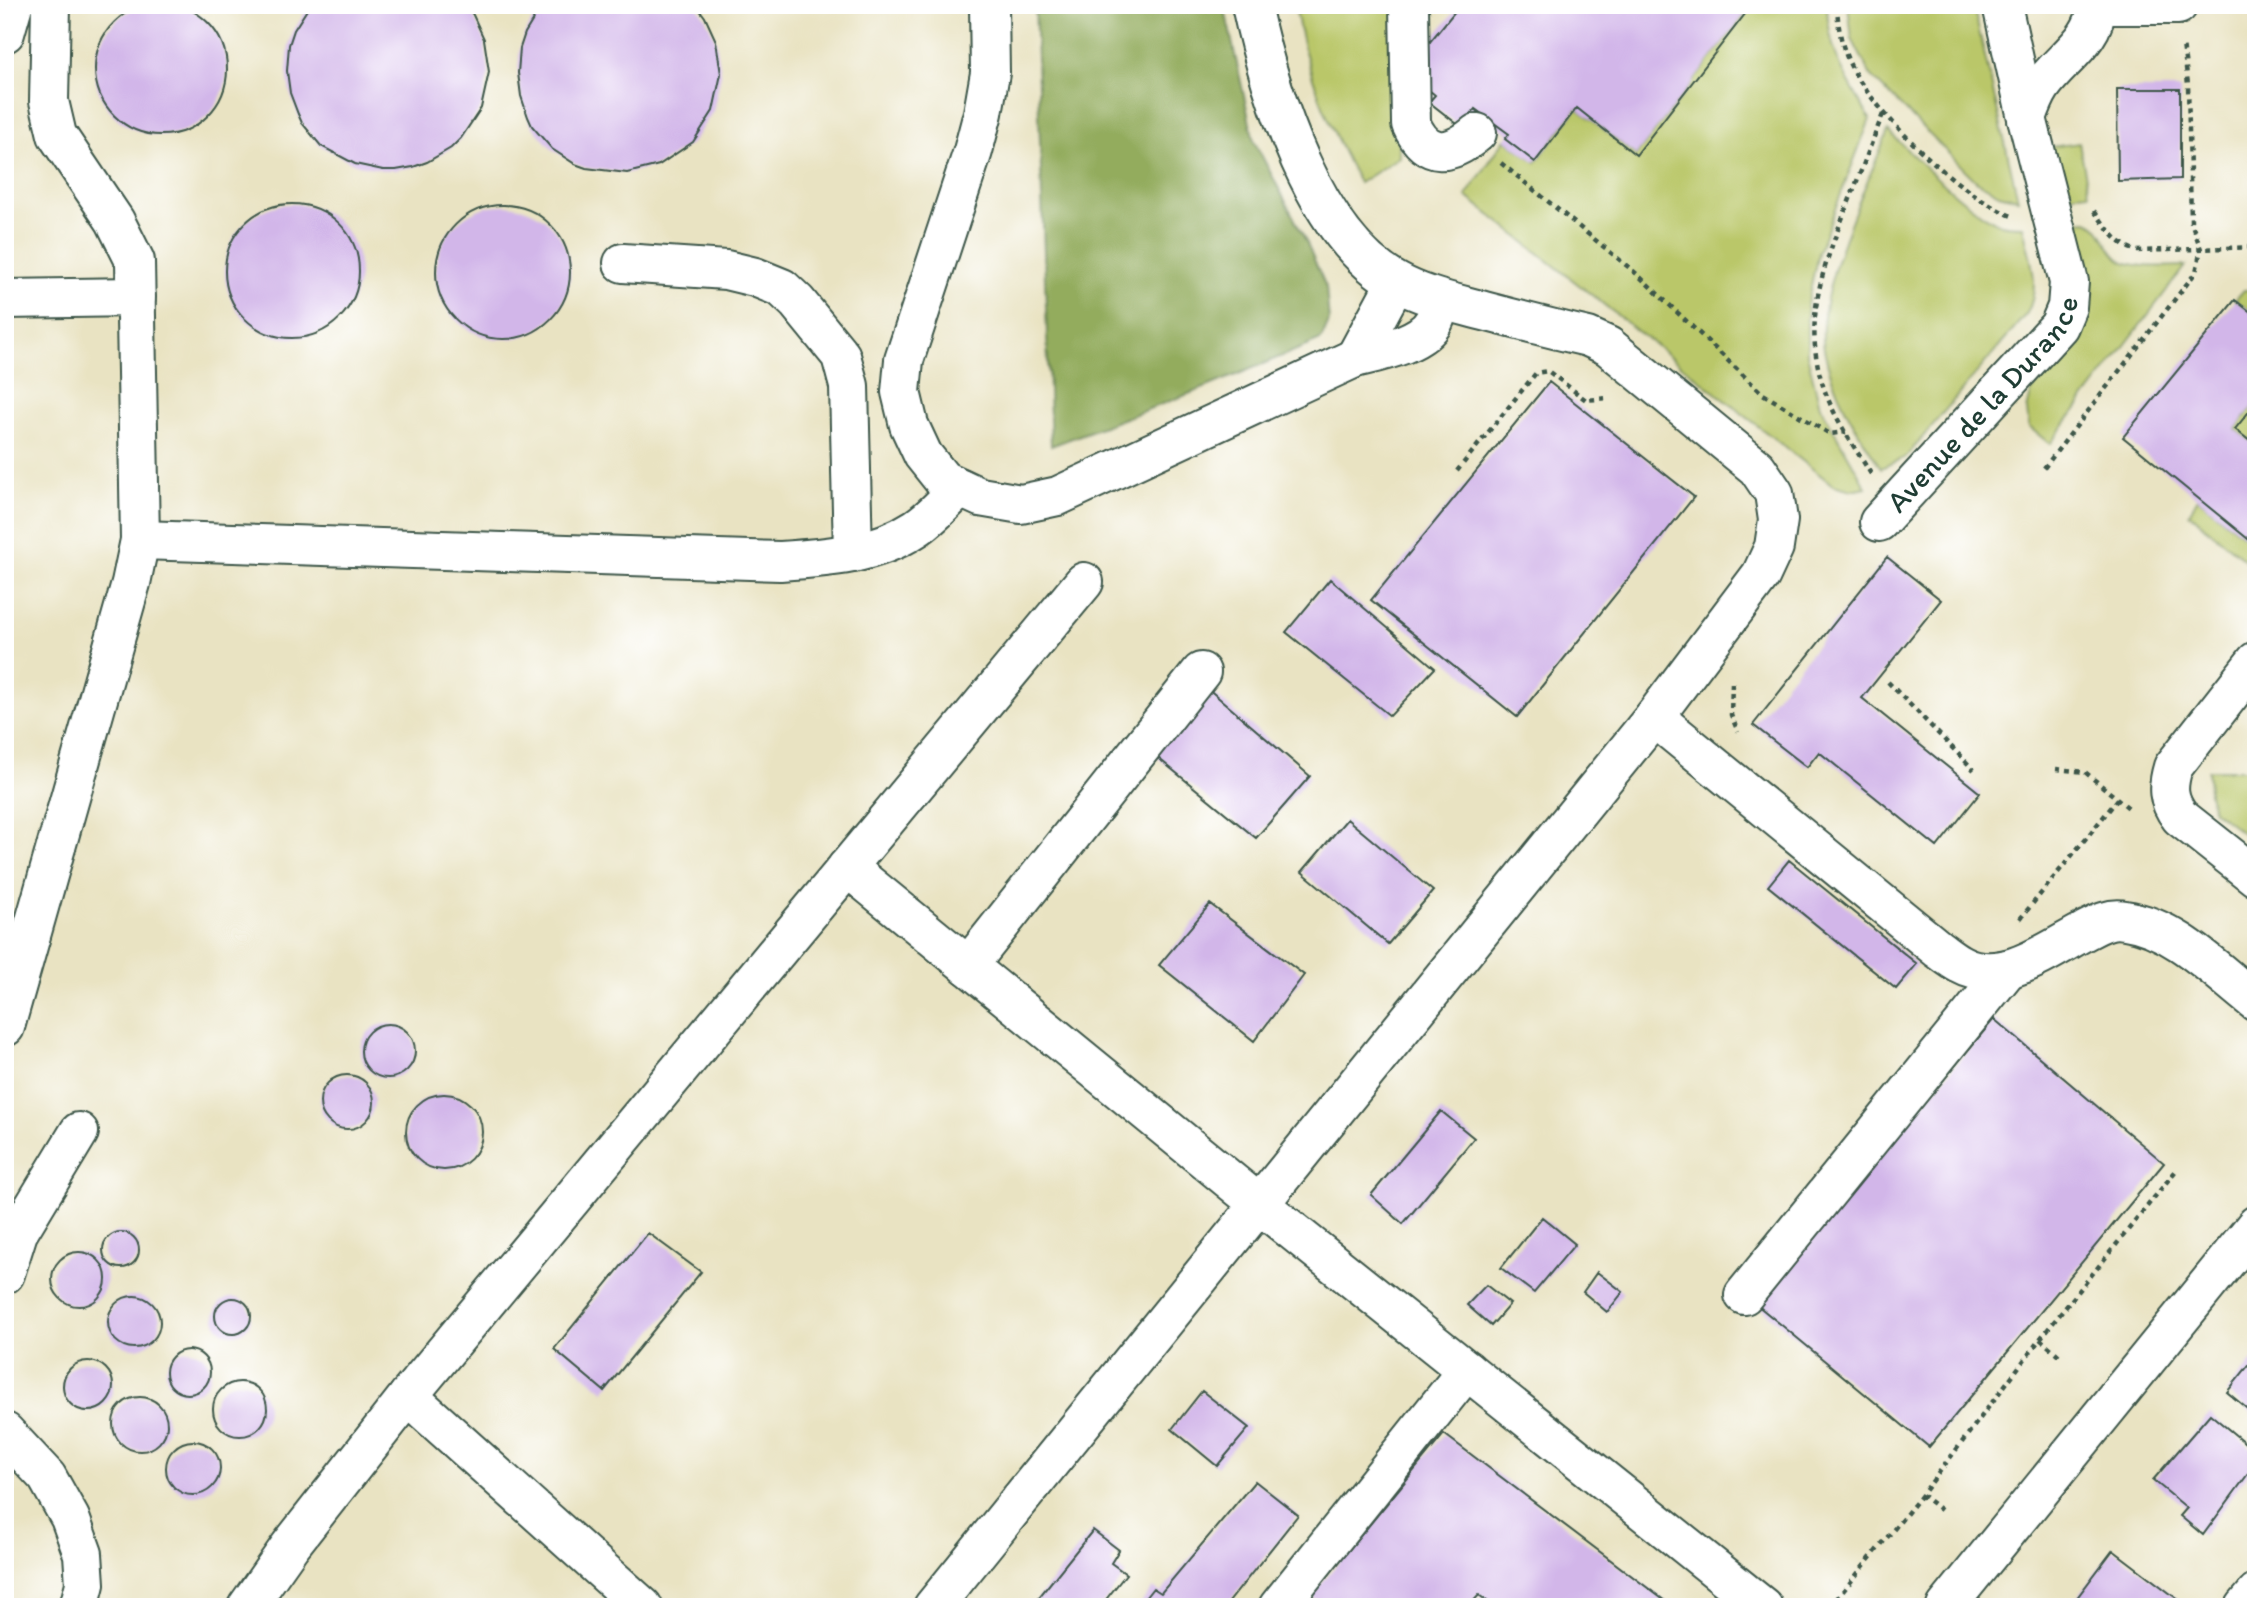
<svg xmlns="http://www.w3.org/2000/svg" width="2261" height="1612" font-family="Itim,sans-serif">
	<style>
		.green { fill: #bac769; stroke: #6c824e; stroke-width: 2 }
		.forest { fill: #93ac5d; stroke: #597448; stroke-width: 2 }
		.building { fill: #d2b6e9 }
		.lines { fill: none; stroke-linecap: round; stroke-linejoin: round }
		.minor-casing { stroke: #3d5649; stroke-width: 42 }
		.path { stroke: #3d5649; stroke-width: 4.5; stroke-dasharray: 5 5; stroke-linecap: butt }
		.minor { stroke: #fff; stroke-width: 38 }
		.labels { text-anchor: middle; stroke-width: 5; stroke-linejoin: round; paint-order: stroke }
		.street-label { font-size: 30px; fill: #1f3d34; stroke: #fff }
	</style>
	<rect width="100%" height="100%" fill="#fff"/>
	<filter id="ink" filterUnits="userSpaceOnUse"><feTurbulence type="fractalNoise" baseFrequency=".0143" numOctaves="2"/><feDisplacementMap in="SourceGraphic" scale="14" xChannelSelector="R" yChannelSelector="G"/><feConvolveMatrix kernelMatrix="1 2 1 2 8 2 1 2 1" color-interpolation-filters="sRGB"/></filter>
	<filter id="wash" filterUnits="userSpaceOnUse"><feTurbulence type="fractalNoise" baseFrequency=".00686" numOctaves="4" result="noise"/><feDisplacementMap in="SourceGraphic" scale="28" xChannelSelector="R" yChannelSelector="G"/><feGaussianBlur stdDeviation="1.57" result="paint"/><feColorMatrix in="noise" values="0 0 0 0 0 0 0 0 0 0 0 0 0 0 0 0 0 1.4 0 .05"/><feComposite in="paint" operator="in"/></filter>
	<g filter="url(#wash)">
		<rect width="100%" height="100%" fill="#e9e3c2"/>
		<!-- green -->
		<path class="green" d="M1295,5H1396L1399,157L1359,183C1328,125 1306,71 1295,5Z
			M1752,5H1827C1828,53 1847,79 1870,119L1818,253L1807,305V354L1820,406L1866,487L1852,490L1833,485L1466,196L1505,139L1536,162L1577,108L1636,155Z
			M1848,5H1973L2018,199L1999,194L1976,181L1871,76L1852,39Z
			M1888,131C1913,155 1970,214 2001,224C2008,226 2015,226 2023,226C2029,255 2042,286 2027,313L1906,457L1881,468C1857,431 1832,392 1824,349C1814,293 1867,185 1888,131Z
			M2079,143L2089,193L2065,195L2050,147Z
			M2088,221C2104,228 2106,249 2119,259C2132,269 2168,266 2185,266L2050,444L2029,427L2027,410L2031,393L2079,332L2087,306L2086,289L2070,222Z
			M2244,290H2256V316L2235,300Z
			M2256,403V446L2235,429Z
			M2198,498L2252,543L2256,539V569L2189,513Z
			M2256,762V843L2213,810L2209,794L2208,770H2249Z"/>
		<!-- forest -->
		<path class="forest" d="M1035,5H1224L1254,141L1306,241L1326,287L1329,322L1321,340L1207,387L1051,446Z"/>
		<g id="blocks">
			<!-- building -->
			<path class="building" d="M95 69a66 66 0 1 1 132 0a66 66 0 1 1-132 0Z
				M310,5H466L473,15L484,39L489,72L481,108L461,138L451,148L427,162L413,167L396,170H383L355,164L321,146L302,123L298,114L290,93L287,71L289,45L294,30Z
				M542,5H696L705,17L716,41L721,74L713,111L693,142L659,165L627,173L586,168L575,164L552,149L532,126L528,117L521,96L518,73L520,48L525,33Z
				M1460,5H1752L1636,155L1577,108L1535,162L1505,139L1509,134L1475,109L1461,127L1429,102L1435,95L1421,83L1424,49Z
				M2117,89H2180V179L2118,181Z
				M225 271a67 67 0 1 1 134 0a67 67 0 1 1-134 0Z
				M436 272a67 67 0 1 1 134 0a67 67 0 1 1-134 0Z
				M2235,300L2256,316V403L2235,429L2256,446V539L2253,543L2123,437Z
				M1549,382L1694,497L1517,717L1371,600Z
				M1887,557L1941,600L1862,698L1980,793L1937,847L1819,752L1807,767L1753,725Z
				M1330,579L1435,668L1390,716L1286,632Z
				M1206,687L1310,776L1256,838L1152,753Z
				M1347,819L1433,891L1388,944L1302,872Z
				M1789,860L1917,964L1896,989L1768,886Z
				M1210,904L1304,975L1254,1041L1159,965Z
				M1994,1019L2164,1163L1929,1447L1756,1304Z
				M361 1051a27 27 0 1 1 54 0a27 27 0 1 1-54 0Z
				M320 1102a27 27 0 1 1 54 0a27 27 0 1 1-54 0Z
				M406 1132a38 38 0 1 1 76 0a38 38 0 1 1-76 0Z
				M1441,1111L1474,1138L1403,1224L1371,1195Z
				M1542,1217L1575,1244L1534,1293L1501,1268Z
				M103 1250a18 18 0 1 1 36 0a18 18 0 1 1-36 0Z
				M648,1233L701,1272L604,1391L554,1349Z
				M52 1279a27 27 0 1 1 54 0a27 27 0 1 1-54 0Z
				M1597,1272L1623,1292L1607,1312L1583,1292Z
				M1486,1285L1510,1304L1491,1326L1467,1305Z
				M108 1322a26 26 0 1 1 52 0a26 26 0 1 1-52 0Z
				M215 1316a18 18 0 1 1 36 0a18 18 0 1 1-36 0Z
				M166 1372a22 22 0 1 1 44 0a22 22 0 1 1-44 0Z
				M2256,1356V1416L2227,1392Z
				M63 1386a25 25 0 1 1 50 0a25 25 0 1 1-50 0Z
				M213 1409a27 27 0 1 1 54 0a27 27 0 1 1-54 0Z
				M1202,1391L1249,1428L1217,1466L1172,1429Z
				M113 1424a27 27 0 1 1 54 0a27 27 0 1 1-54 0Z
				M2210,1414L2256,1452V1463L2203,1535L2180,1516L2187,1508L2153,1480Z
				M1444,1434L1673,1607H1495L1479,1595L1468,1607H1325L1311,1596Z
				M166 1468a27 27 0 1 1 54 0a27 27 0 1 1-54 0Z
				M1255,1481L1298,1515L1225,1607H1138L1153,1588L1161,1593Z
				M1093,1530L1119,1550L1111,1563L1126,1574L1100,1607H1031Z
				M2113,1550L2184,1604L2182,1607H2070Z"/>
		</g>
	</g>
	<g filter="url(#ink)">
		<use href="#blocks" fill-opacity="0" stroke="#3d5649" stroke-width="2"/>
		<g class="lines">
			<defs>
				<g id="minor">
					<path d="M989,5L990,73L983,113L973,151L904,360L901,392L909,425L923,455L943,480L980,497L1021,504L1058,496L1355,358"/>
					<path d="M1251,5C1270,93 1314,237 1397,282C1424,297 1455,303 1484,311C1518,320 1553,329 1588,337L1608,346L1757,468L1774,493L1778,520L1774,547L1761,575L1654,717L1938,949C1945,954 1952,960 1960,964C2001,987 2049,950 2085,931C2098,924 2110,917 2125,920C2176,927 2217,972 2256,1002"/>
					<path d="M1409,5L1411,124C1427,160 1451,155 1477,133"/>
					<path d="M2107,5H2178"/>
					<path d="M5,33L13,5"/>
					<path d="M2027,118C2031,107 2035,96 2041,87C2060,59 2095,41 2097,5"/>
					<path d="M623,263L726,270L755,277L782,288L797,302L841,356L849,386L853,553"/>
					<path d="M1396,282L1355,358C1379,352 1422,344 1434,321C1437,315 1439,307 1442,300"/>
					<path d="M5,299L136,297"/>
					<path id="s1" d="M1879,522L2059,326L2067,307L2069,282L2027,118L2002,5"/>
					<path d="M140,540L780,561C827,558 875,555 916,528C932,518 946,501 960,488"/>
					<path d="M2256,661L2173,767C2167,787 2167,800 2180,817L2256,877"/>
					<path d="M847,867L1259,1204L1763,1607"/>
					<path d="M968,966L1201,672"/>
					<path d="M5,1027L131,583L140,540L135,261L115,221L57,135L49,101L51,5"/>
					<path d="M5,1274L18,1233L79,1132"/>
					<path d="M1744,1295L2008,969"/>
					<path d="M408,1396L643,1607"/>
					<path d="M5,1432L47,1477L70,1518L83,1554L85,1584L79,1607"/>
					<path d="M247,1607L290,1546L408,1396L1084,582"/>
					<path d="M933,1607L1654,717"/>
					<path d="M1278,1607L1467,1370"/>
					<path d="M1946,1607L2256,1225"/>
					<path d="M2245,1607L2256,1594"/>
				</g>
			</defs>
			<!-- minor casing -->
			<use href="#minor" class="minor-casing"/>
			<!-- path -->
			<path class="path" d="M1837,5C1838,29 1842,51 1854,72C1881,118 1962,197 2012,216
				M1501,163L1637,274L1763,394L1830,434L1846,432
				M2094,211C2107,227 2117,246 2138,251L2256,247
				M2044,468L2196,272L2201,249L2191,222L2188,84L2183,44
				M1457,471L1536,373L1548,371L1586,400L1608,398
				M1871,474C1852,443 1831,414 1821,379C1803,316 1825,262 1848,204C1860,174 1871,144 1883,114
				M1888,682L1974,770
				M1732,683L1731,715L1738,732
				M2056,769L2085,772L2131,810
				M2020,919L2118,799
				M2040,1339L2062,1358
				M1941,1510L1922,1495L2040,1339L2178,1168
				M1830,1607L1922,1495"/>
			<!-- minor -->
			<use href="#minor" class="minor"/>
		</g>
	</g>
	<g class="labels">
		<!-- street labels -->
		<g class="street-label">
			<text dy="10" stroke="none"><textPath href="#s1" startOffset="158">Avenue de la Durance</textPath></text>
		</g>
	</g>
	<!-- margin -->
	<rect width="2261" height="1612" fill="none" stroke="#fff" stroke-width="28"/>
</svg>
